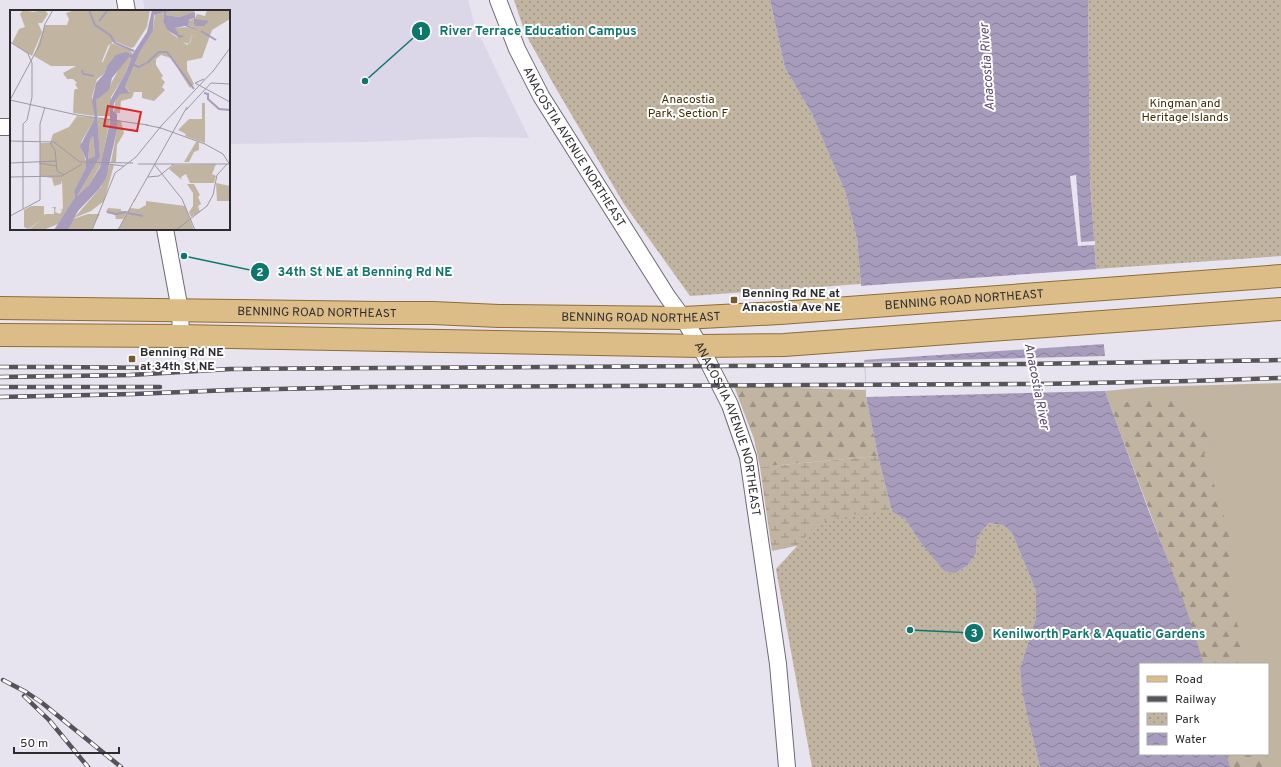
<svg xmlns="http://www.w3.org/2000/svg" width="1281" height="767" font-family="Overpass,sans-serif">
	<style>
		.built { fill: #dcd6e9 }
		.grass { fill: #c1b5a2 }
		.forest { fill: url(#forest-firs) }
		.wetland { fill: url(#wetland-marsh) }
		.park { fill: url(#park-dots) }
		.water { fill: url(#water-waves) }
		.pier { fill: #e7e3ef }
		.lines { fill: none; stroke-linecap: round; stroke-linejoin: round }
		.street-casing { stroke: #6d6a74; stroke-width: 18 }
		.primary-casing { stroke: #8f6d35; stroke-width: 24 }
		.street { stroke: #fff; stroke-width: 16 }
		.primary { stroke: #dcbd87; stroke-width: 22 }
		.rail-casing { stroke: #56545a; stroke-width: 4.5 }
		.rail { stroke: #fff; stroke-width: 3; stroke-dasharray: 9; stroke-linecap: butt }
		.poi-dot { fill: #765a2d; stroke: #fff; stroke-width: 1.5 }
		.labels { text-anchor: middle; stroke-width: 4; stroke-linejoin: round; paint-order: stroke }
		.park-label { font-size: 12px; fill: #412c04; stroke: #fff }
		.street-label { font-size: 12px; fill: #2d2b30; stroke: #fff }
		.poi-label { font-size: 12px; font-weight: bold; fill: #2d2b30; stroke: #fff; text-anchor: start }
		.water-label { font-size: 13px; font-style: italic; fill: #5a4876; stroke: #fff }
		.inset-river { fill: none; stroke: #a79cbc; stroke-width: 2 }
		.inset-road { fill: none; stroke: #9d99a3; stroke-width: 1 }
		.view { fill: #d62828; fill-opacity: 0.15; stroke: #d62828; stroke-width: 2 }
		.inset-edge { fill: none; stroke: #2d2b30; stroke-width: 2 }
		.leader { fill: none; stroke: #0f766e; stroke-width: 1.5 }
		.callout-dot { fill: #0f766e; stroke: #fff; stroke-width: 1.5 }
		.mark-label { font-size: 12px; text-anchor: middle; font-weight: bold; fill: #fff }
		.callout-label { font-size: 13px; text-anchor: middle; font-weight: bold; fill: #0f766e; stroke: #fff; stroke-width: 4; stroke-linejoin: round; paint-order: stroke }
	</style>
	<defs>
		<pattern id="forest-firs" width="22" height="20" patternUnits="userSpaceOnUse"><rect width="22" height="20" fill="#c1b5a2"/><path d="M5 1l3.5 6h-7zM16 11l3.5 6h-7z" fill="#9d9384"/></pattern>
		<pattern id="wetland-marsh" width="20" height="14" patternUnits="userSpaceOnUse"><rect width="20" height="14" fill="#c1b5a2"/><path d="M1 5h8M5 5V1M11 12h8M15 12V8" fill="none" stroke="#9d9384"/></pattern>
		<pattern id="park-dots" width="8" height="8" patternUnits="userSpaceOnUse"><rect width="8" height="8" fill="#c1b5a2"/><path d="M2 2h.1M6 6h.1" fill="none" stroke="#9d9384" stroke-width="1.8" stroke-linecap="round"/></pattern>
		<pattern id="water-waves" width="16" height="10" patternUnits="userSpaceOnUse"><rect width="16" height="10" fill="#a79cbc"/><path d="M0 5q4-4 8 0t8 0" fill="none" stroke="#887f99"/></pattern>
	</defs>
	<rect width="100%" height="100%" fill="#e7e3ef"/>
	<!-- built -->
	<path class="built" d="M143,0H468L475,26L529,138L478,137L366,142L229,144V11H145Z"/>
	<!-- grass -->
	<path class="grass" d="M1281,383V767H1230L1227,754H1268V664H1204C1174,572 1138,482 1105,391L1147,387Z"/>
	<!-- forest -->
	<path class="forest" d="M734,386L866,390V397L878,456L760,467L754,439Z
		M1176,399L1190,409L1205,427L1217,439L1204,454L1223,512L1231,545L1234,570L1233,589L1234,611L1247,664H1204C1175,576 1141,490 1110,403Z
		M1227,754H1267L1270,767H1230Z"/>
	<!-- wetland -->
	<path class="wetland" d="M878,456L892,512L872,530L772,551L760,467Z"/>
	<!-- park -->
	<path class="park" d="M514,0H770L785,68L812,114L846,194L857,239L861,284L690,296L624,204L554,85L525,33Z
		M1088,0H1281V256L1096,269L1090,179Z
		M892,512L905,519L918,539L956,573L968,565L976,553L977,538L984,527L989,523L1003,525L1012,533L1036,591V618L1020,668L1031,731L1040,767H812L776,569L819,522L850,515Z"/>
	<!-- water -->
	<path class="water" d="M770,0H1088L1090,179L1096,269L1105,356V391L1148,509L1183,599L1204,664H1140V754H1227L1230,767H1040L1031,731L1023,695L1020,668L1036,618V591L1012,533L1003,525L989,523L984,528L977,538L976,553L968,565L956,573L944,571L918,539L905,519L892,512L878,456L866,397L861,284L857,239L846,194L812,114L785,68Z"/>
	<!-- pier -->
	<path class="pier" d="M1076,175L1081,242L1095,241V245L1078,246L1070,176Z
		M1098,269L1105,344L863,360L859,286Z
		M1105,356V391L866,397L865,362Z"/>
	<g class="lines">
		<defs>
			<g id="street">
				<path d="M125,0L127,11"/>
				<path id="s1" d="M498,0L517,49L541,96L667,296L683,318L700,346L730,405L748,457L778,664L787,767"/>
				<path d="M0,127H11"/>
				<path d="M165,229L180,310L181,336"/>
			</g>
			<g id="primary">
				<path id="s2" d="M0,308L381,313H433L499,316L683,318L780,313L1281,276"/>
				<path d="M0,335L181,336L700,346L784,345L1281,309"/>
			</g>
		</defs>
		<!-- street casing -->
		<use href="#street" class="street-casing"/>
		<!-- primary casing -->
		<use href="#primary" class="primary-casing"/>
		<!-- street -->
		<use href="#street" class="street"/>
		<!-- primary -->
		<use href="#primary" class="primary"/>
		<defs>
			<path id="rail" d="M0,367H54L162,368
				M0,377L130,375L230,369L1026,364L1281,360
				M0,387H160
				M0,397L134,394L231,390L371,387L1038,384L1190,381L1281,378
				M3,680L26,692L41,702L121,767
				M24,696L49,720L88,767"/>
		</defs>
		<!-- rail casing -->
		<use href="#rail" class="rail-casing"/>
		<!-- rail -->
		<use href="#rail" class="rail"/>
	</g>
	<!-- markers -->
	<g class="poi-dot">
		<rect x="730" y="296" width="8" height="8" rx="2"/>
		<rect x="128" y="355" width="8" height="8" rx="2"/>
	</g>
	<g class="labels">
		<!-- park labels -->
		<g class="park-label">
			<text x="688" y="103">Anacostia<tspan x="688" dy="14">Park, Section F</tspan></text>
			<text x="1185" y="107">Kingman and<tspan x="1185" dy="14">Heritage Islands</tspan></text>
		</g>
		<!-- street labels -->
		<g class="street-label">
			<text dy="4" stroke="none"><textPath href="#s1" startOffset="166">ANACOSTIA AVENUE NORTHEAST</textPath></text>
			<text dy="4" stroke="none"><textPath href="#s2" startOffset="965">BENNING ROAD NORTHEAST</textPath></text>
			<text dy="4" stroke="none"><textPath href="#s2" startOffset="317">BENNING ROAD NORTHEAST</textPath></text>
			<text dy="4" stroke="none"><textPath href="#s2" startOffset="641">BENNING ROAD NORTHEAST</textPath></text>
			<text dy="4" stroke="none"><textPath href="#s1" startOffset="490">ANACOSTIA AVENUE NORTHEAST</textPath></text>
		</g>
		<!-- poi labels -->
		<g class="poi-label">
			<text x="742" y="297">Benning Rd NE at<tspan x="742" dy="14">Anacostia Ave NE</tspan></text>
			<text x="140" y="356">Benning Rd NE<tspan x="140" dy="14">at 34th St NE</tspan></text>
		</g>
		<!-- water labels -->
		<g class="water-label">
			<text transform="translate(986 67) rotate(-94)" y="5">Anacostia River</text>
			<text transform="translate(1038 386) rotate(79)" y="5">Anacostia River</text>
		</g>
	</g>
	<!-- overview -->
	<g transform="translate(10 10)">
		<rect width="220" height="220" fill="#e7e3ef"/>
		<path d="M101,33L120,40L123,44L96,58L94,64L87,69L82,87L85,106L63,103L64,82L65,79H68L65,74L67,73L63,69H57L53,63L66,56L93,52ZM119,47L121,49L115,64L101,87L100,106H85L86,90L100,75L114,50ZM67,106L85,108L70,134L77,154L56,201L53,199L52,170L51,174L44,176L42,168L30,166V133H40L43,124L59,117Z" fill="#c1b5a2"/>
		<path d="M97,37L90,55L76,61L62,62L55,66L54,63L65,57H74ZM80,107L85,108L71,131L72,142L77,154L64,182L65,187L48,214L33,220H18L30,211H47L34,204H44V198L41,197H46L45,202L50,204L52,201L49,199L52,200L54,195L57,196L75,155L67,134Z" fill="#c1b5a2"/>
		<path d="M177,17L184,20L190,30L182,25L179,34L169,31L163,18Z" fill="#c1b5a2"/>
		<path d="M13,0L23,2L35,0L38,4L32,13H28L32,22L22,46L2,33L9,19L15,17L10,4ZM206,173L220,176V191H207ZM21,196H34V205H48V211H30L18,219L14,217V200Z" fill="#c1b5a2"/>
		<path d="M65,0H140L137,17L124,37L121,38L104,31L98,36L90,56H41L24,46L35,15H57L59,9L56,3ZM185,0L183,3L169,7L156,5V2ZM197,0H220V9L202,20L192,48L177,51V60L184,74L180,78L161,48L151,45L146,49V55L153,66L151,68L155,72L152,77L155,80L144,91L132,88V82H124L122,88L111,91L110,103H104L105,92L110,83L120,82L115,77L130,42L143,21L145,4L154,2L153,12L157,20L177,35L180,33L182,25L189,29L178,17H183L178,15V11L185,8L187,4L195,6ZM192,93H195V133L175,126L176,124L168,120L179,109H192ZM87,109H100L91,154L79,175L67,186L90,147ZM106,110L111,111L114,123L107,135L106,152H101L107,120ZM73,113L75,118L67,137L74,150L65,148L53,134ZM83,126L85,146L78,149L80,130ZM186,132H189V140L184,142L179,152H174ZM100,154L104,155L94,191L81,201L64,208L91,177ZM206,154L202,164L206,166L204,173H180L176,164L171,167L172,170L159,159L164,155ZM177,174H184L190,185L188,187L191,194L188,196L190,202L181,207L179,202L183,196V183ZM136,191L175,196L184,220H108L120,198L129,199L136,195ZM98,198L111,199V201H118L113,209H106L105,205L96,202ZM78,204H90L81,220H58L63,209Z" fill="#c1b5a2"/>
		<path d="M142,0H179L156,2V5L169,7L185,2V9L199,11L194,16H184L186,15L184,14V8L179,10L178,15L190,21L175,16L165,18L169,25L175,26L170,28L157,20L153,12L154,2L144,5L143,21L130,42L115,77L120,83L110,84L104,93L103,101L107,104V120L96,168L89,179L68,201L58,220H44L65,187L64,182L76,157V149L70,136L85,108L82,91L86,73L94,64L97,56L106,45L116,42L122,45L137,22ZM119,47L121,49L116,62L100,91V112L90,157L79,175L67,186L90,147L86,90L99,80L102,68ZM83,126L85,146L78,149L80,130Z" fill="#a79cbc" fill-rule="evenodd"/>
		<path class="inset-river" d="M79,0L85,15L100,25L105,33L124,41M89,11L97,1M191,21L206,30M137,53L149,42H157L184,79M124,55L129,57L136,53M72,60L73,64L84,66M194,83L198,84V89L209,99L220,100M97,202L106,204L116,202M118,203L133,206"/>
		<path class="inset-road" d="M0,32L19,44M194,69L185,73L220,92M0,90L67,105L138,115M0,90L30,34L35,14L43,0M176,100L201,73L220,74M136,115L151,118M148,117L195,134L213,144L220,155M0,131L44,132L70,152L123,153M40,133L45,140L47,161L54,165M0,153L46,151M29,153L46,156M97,154L114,156M128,154H220M144,154L172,189L185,220M0,167L52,166L72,154M138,167L149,166L164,154M124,191L177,97M13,199V114L17,110L22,87V53L18,44M0,206L30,190V114L35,97M82,220L105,163L126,147L152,115L204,60L220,38M108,220L125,189M166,220L197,196L203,185L207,165L217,154"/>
		<path class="view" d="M98,96L131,102L127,121L94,116Z"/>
		<rect width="220" height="220" class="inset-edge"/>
	</g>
	<!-- callouts -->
	<path class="leader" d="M365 81L421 31M184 256L260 272M910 630L974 633"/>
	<g class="callout-dot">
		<circle cx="365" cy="81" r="4"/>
		<circle cx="184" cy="256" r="4"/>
		<circle cx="910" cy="630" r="4"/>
		<circle cx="421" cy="31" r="10"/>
		<circle cx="260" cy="272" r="10"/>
		<circle cx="974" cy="633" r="10"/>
	</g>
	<g class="mark-label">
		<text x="421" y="35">1</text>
		<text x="260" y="276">2</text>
		<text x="974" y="637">3</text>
	</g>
	<g class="callout-label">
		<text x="538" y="35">River Terrace Education Campus</text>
		<text x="365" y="276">34th St NE at Benning Rd NE</text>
		<text x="1099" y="638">Kenilworth Park &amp; Aquatic Gardens</text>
	</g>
	<!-- legend -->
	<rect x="1139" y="663" width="130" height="92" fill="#ffffff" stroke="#abaaac"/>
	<rect x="1147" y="676" width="20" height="6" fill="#dcbd87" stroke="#abaaac"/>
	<text x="1175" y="683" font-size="12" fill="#2d2b30">Road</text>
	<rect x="1147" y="696" width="20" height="6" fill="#56545a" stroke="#abaaac"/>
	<text x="1175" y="703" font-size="12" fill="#2d2b30">Railway</text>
	<rect x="1147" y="713" width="20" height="12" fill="url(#park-dots)" stroke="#abaaac"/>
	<text x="1175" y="723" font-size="12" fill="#2d2b30">Park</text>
	<rect x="1147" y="733" width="20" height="12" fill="url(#water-waves)" stroke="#abaaac"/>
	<text x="1175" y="743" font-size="12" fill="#2d2b30">Water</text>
	<!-- scale -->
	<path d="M14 747v6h105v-6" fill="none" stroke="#2d2b30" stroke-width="2"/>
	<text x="20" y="747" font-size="12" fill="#2d2b30" stroke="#ffffff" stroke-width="3" paint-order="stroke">50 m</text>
</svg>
